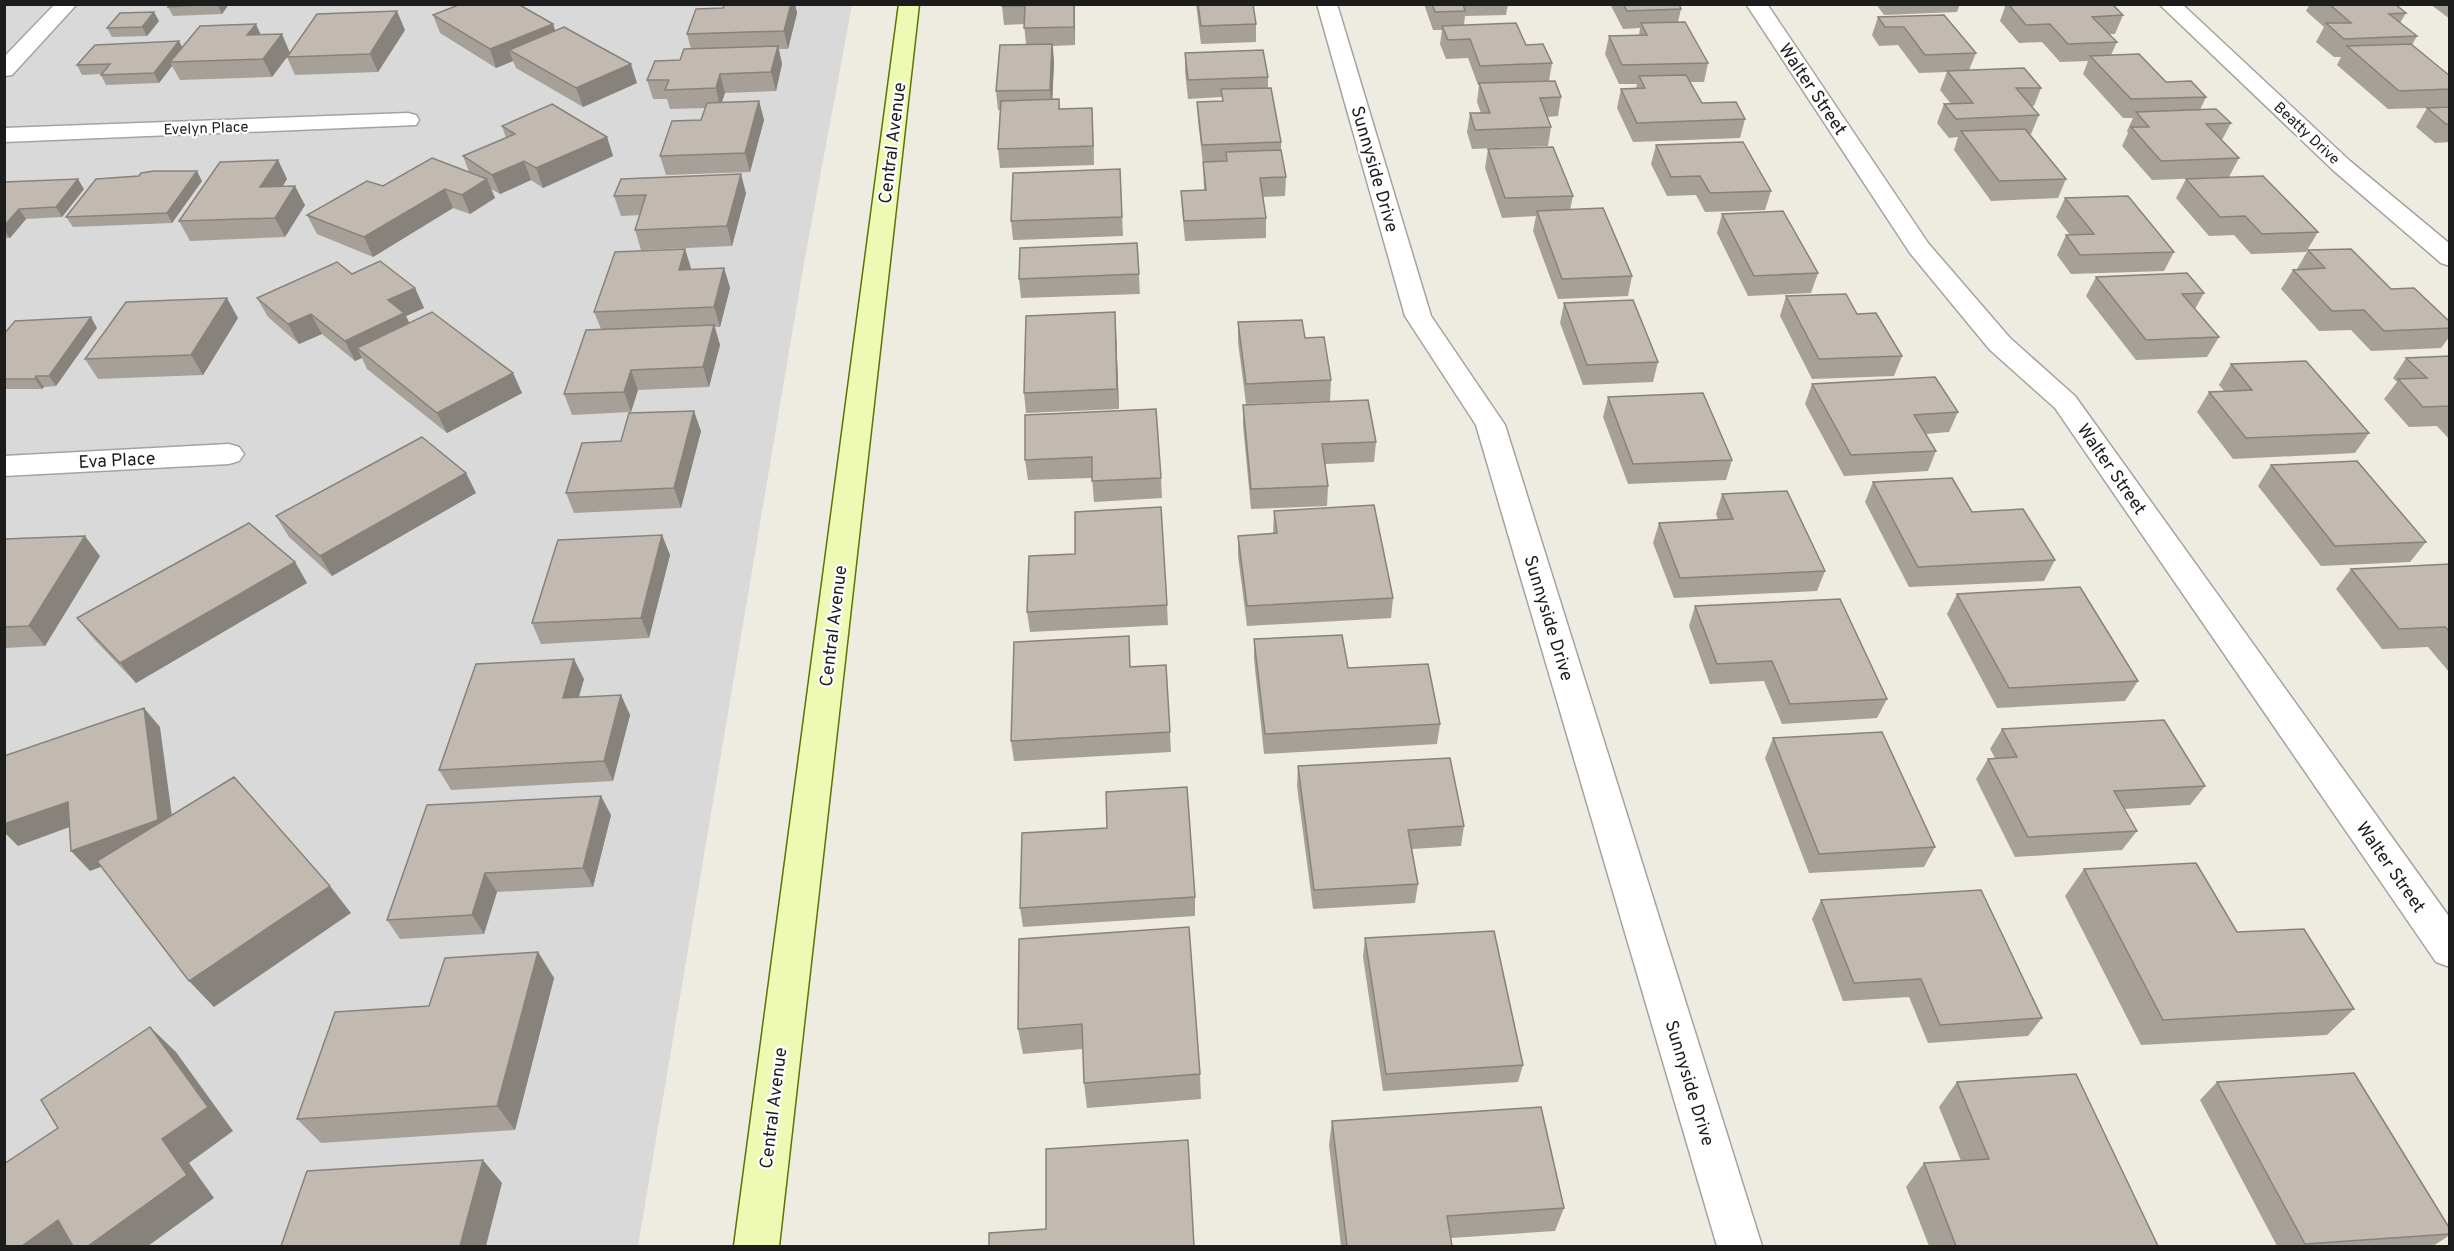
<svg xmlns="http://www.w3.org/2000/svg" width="2454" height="1251" font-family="Overpass,sans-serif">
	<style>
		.residential { fill: #dad9d9 }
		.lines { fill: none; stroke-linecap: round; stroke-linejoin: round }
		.street-casing { stroke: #a3a3a3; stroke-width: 3 }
		.secondary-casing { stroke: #5a7403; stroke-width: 3 }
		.street { fill: #fff; fill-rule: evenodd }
		.secondary { fill: #eefab3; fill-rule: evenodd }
		.wall { fill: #a7a098 }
		.shaded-wall { fill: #88827c }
		.building { fill: #c2bab1; stroke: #88827c; stroke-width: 1.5 }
		.labels { text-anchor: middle; stroke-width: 4.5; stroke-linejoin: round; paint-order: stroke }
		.far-street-label { font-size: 15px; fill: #1c1c1c; stroke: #fff }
		.street-label { font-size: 18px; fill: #1c1c1c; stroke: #fff }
	</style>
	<rect width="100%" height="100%" fill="#eeebe1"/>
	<!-- residential -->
	<path class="residential" d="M5,5H852L804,263L638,1246H5Z"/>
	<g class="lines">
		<defs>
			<path id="street" d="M55,4H77L12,75L4,76V57Z
				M1317,4H1337L1431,316L1505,425L1762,1246H1717L1476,425L1405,316Z
				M1746,4H1767L1928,243L2010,338L2075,396L2450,918V967L2436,962L2055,408L1990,350L1910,253Z
				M2159,4H2182L2350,161L2450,244V266L2441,263L2334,171Z
				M408,113L416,115L419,120L416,125L4,142V128Z
				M229,444L239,447L244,454L239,461L229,464L4,476V456Z"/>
			<path id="secondary" d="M899,4H919L779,1246H734Z"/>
		</defs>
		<!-- street casing -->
		<use href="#street" class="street-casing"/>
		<!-- secondary casing -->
		<use href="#secondary" class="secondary-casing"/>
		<!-- street -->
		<use href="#street" class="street"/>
		<!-- secondary -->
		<use href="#secondary" class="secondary"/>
	</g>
	<!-- wall -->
	<path class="wall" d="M170,4H229L222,14L173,16L168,7Z
		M725,4H795L797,13L788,49H779L782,64L776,91L725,93L722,102L759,101L764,120L750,172L666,175L660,156L701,120L705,108L670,109L667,99H653L647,80L680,60L691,49L687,34L723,8Z
		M1075,4V45L1053,46L1054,62L1052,100L1059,99L1060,109L1092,108L1094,165L1000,168L998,149L1000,110H998L996,91L1026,44L1024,24L1004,25L1002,6Z
		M1196,4H1253L1256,24V42L1201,44Z
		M1424,4H1508L1506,15L1465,16L1464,25L1526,45L1552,63L1549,81L1561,97L1558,116L1547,117L1551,127L1548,146L1472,149L1467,132L1470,113H1481L1477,102L1479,85H1478L1468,58L1446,59L1440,44L1442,30H1433Z
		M1610,4H1679L1681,9L1678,22L1708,63L1704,82H1690L1702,103L1745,119L1740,138L1633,142L1617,108L1621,89H1636L1637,84H1619L1605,54L1609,36L1639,35L1640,28L1623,29Z
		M1876,4H1960L1957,12L1884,15Z
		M2006,4H2112L2123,15L2115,34H2109L2117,42L2111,55L2166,82L2206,97L2200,110L2231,123L2222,140L2239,158L2229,177L2152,180L2122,146L2128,133L2127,131L2133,118H2123L2083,74L2088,61L2060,62L2042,42L2019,43L2000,21Z
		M2310,4H2395L2406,13L2400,23L2417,36L2412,45L2450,76V142L2435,143L2416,127L2427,108L2388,109L2337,65L2341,57H2334L2316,42L2324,27L2306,11Z
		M2430,4H2450V19Z
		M433,15L553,24L555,31L637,83L583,107L516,68L513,61L496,68L440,33Z
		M1878,17L1976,53L1969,70L2041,88L2034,106H2032L2039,115L2031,134H2030L2066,179L2058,198L1991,201L1954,150L1958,137L1949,138L1937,123L1944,104H1951L1940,90L1947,72L1919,73L1898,45L1879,46L1872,35Z
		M159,21L147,36L112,37L107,28Z
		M405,30L378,72L295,75L287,57L272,77L180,80L172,66L159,83L106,85L101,75V74L82,75L77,65L179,41L182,47L261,35L290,52Z
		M1185,53L1268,77V88L1281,142V150L1286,177L1285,196L1263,197L1266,218V238L1185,241L1182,210L1181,191L1204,190L1203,164L1198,121L1197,102H1222V97L1188,99L1185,71Z
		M502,126L607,137L613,156L543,188L531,180L500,194L491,189L495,198L470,214L453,208L373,257L317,234L307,215L383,186L469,172L463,156L506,138Z
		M1656,145L1771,191L1765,210L1705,212L1696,195L1667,196L1651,164Z
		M1488,149L1573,196L1570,210L1632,276L1628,296L1558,299L1533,231L1536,216L1502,218L1485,168Z
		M278,160L287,179L283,186L305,205L285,237L190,241L179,221Z
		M1120,169L1123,236L1013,240L1011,221Z
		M621,179L746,193L732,246L641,250L635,230L640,215L621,216L614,196Z
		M2186,179L2318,232L2306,252L2251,254L2234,235L2209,236L2176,198Z
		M202,181L172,223L73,227L66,217Z
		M4,182L84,189L62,217L26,219L10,238H4Z
		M2065,198L2174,252L2164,271L2071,274L2057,255L2066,235H2070L2056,217Z
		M1722,214L1818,273L1811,293L1748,296L1717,233Z
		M1137,243L1140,294L1021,298L1019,279Z
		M685,249L691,270L724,268L730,288L720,327H715L720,345L709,387L638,390L631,412L572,415L564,394L601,329L594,312Z
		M2308,250L2391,289L2450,322V336L2441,348L2371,351L2351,330L2319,331L2281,289L2293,270L2297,269Z
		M352,274L415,288L424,308L406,316L409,323L513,373L522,393L447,433L367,369L362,358L355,361L322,334L299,344L268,317L257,298Z
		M2096,277L2204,293L2195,309L2219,337L2207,357L2136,360L2086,296Z
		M1786,296L1857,314L1902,356L1894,376L1812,379L1780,316Z
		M1564,303L1658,362L1653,382L1583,385L1560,323Z
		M238,318L203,375L98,379L85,359Z
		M1238,322L1305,338L1331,380L1330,401L1246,404L1238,342Z
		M97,328L56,386L44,387L42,389H4V334Z
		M1116,332L1119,409L1026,413L1024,393Z
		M2450,356V440L2437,426L2409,427L2384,399L2397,382L2393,378L2406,358Z
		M2231,364L2369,433L2355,453L2233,459L2197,412L2209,392H2225L2219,385Z
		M1812,384L1958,412L1949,432L1926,434L1936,451L1928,471L1844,476L1805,404Z
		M1608,397L1732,460L1726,480L1628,484L1603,417Z
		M1243,405L1376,442L1374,462L1325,464L1328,486L1327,506L1251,509L1243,425Z
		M1025,415L1161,478L1162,498L1094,502L1092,478L1028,480L1025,460Z
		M701,431L681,508L574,513L566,493L621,441Z
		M2271,465L2426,542L2410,562L2321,566L2258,486Z
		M466,473L476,493L332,576L289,537L276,516Z
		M1873,482L1972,512L2055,560L2044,581L1909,587L1865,502Z
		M1722,494L1825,571L1817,591L1674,598L1653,543L1659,523L1718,520L1716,514Z
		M1274,511L1393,598L1391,618L1247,626L1238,556V536L1273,534Z
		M662,535L670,555L649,638L541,644L532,623Z
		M4,539L100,556L45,646L4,648Z
		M295,562L307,583L136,683L93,638L77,618Z
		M2450,564V673L2428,647L2382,649L2336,589L2351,569Z
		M1957,594L2138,681L2125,701L1997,708L1947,614Z
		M1167,605L1168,625L1030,632L1027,612Z
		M1695,606L1887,699L1877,718L1782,724L1764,681L1710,684L1689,626Z
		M1254,639L1348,668L1440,724L1437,744L1264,754L1254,659Z
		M1166,665L1171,752L1014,761L1011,741L1131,666Z
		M584,679L578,697L621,695L630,715L613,781L451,790L439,770Z
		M2002,729L2205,786L2190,805L2124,809L2137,831L2122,850L2015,857L1976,779L1988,759L1995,758L1990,749Z
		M1773,738L1935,847L1924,867L1809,873L1765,758Z
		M1298,766L1464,826L1461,846L1412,849L1418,884L1415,903L1313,909L1297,786Z
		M427,805L611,815L593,887L497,892L484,934L400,939L387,920Z
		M2084,869L2237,932L2354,1009L2327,1035L2141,1045L2065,896Z
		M1195,897V916L1023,927L1020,908Z
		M1821,900L2042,1018L2028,1036L1928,1043L1909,997L1843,1001L1812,919Z
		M1365,938L1523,1065L1518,1082L1383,1091L1363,957Z
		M1019,939L1200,1074L1201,1099L1087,1108L1084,1083L1083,1049L1023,1054L1018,1029Z
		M538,952L554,978L515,1130L321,1143L297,1119L429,1006Z
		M1957,1082L2158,1246H1929L1906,1187L1924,1163L1961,1161L1939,1107Z
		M2217,1082L2450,1229V1235L2433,1246H2277L2200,1100Z
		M1332,1121L1564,1208L1555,1231L1451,1238L1452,1246H1341L1329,1145Z"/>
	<!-- shaded-wall -->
	<path class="shaded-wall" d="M217,4H229L222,14Z
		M791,4H795L797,13L788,49L784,31Z
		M1074,4H1075V45L1074,27Z
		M397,11L405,30L378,72L370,54Z
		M154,12L159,21L147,36L142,27Z
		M256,24L264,42L247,35Z
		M553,24L559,42L509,50L513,61L496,68L490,49Z
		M282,34L290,53L272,77L263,59Z
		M179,41L184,51L170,62L172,66L159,83L154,73Z
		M1052,44L1054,62L1052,108L1050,90Z
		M778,46L782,64L776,91L771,72Z
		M631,64L637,83L583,107L576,88Z
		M720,74L725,93L720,107L716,88Z
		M759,101L764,120L750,172L745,153Z
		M1092,108L1093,127L1094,165L1093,146Z
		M607,137L613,156L543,188L536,168Z
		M278,160L287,179L270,206L260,187Z
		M524,161L531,180L500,194L492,175Z
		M197,171L202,181L172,223L167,213Z
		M741,174L746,193L732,246L727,226Z
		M78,179L84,189L62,217L56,207Z
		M487,179L495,198L470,214L462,195Z
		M295,186L305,205L285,237L275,218Z
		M445,189L453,208L373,257L364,237Z
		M19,209L26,219L10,238L4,230V226Z
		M685,249L691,268L685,290L679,270Z
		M724,268L730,288L720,327L714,307Z
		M415,288L424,308L406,316L414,333L357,348L362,358L355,361L345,341L388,300Z
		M227,298L238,318L203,375L191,355Z
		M1115,312L1116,332L1119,409L1117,389Z
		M311,314L322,334L299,344L288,324Z
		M91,317L97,328L56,386L49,376Z
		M714,325L720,345L709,387L703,367Z
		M631,370L638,390L631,412L624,392Z
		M513,373L522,393L447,433L437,413Z
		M36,376L44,387L42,389L35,379Z
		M694,411L701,431L681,508L674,488Z
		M466,473L476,493L332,576L320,556Z
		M662,535L670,555L649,638L641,618Z
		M85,536L100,556L45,646L29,626Z
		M295,562L307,583L136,683L120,663Z
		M574,659L584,679L573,718L563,698Z
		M621,695L630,715L613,781L604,761Z
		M144,708L160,727L175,839L90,871L71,851Z
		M601,796L611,815L593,887L583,868Z
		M68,802L86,821L18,846L4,832V824Z
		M485,873L497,892L484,934L472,915Z
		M330,886L351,913L214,1007L189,981Z
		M538,952L554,978L515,1130L497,1106Z
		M150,1027L176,1052L233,1131L189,1163L214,1198L148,1246H88L162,1139Z
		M483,1160L502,1183L486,1246H460Z
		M58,1220L84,1246H22Z"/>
	<!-- building -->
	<path class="building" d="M170,4H216L168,7Z
		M461,4H518L553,24L490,49L433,15Z
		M725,4H791L784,31L687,34L696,9L723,8Z
		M1002,4H1074V27L1024,28L1025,6H1002Z
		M1198,4H1253L1256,24L1201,26Z
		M1432,4H1463L1465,11L1435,12Z
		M1623,4H1679L1681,9L1627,11Z
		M2008,4H2112L2123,15L2092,17L2117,42L2068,44L2050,24L2026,25Z
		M2329,4H2395L2406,13L2389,14L2417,36L2344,39L2326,23H2351Z
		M397,11L370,54L287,57L317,14Z
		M154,12L142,27L107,28L120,13Z
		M1944,15L1976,53L1925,55L1904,27H1885L1878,17Z
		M1685,22L1708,63L1622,65L1609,36L1647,35L1641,23Z
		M1516,23L1526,45L1543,44L1552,63L1480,66L1470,39L1448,40L1442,26Z
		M256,24L247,35L282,34L263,59L170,62L200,26Z
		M564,27L631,64L576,88L509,50Z
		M179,41L154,73L101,75L110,64L77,65L95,45Z
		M1052,44L1050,90L996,91L1000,45Z
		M2411,44L2450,76V89L2399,91L2347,46Z
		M778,46L771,72L720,74L716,88L665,90L669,80H647L655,61L680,60L684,49Z
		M1263,50L1268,77L1188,80L1185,53Z
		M2139,54L2166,82L2191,81L2206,97L2131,99L2090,56Z
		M2024,68L2041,88H2016L2039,115L1956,119L1944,104L1973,103L1947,71Z
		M1686,75L1702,103L1736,102L1745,119L1637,123L1621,89L1645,88L1639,76Z
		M1555,81L1561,97L1540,98L1551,127L1475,130L1470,113H1490L1479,83Z
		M1271,88L1281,142L1202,145L1197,102L1223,101L1221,89Z
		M1059,99V109L1092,108L1093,146L998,149L1001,101Z
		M759,101L745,153L660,156L672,121L701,120L707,103Z
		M552,104L607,137L536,168L524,161L492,175L463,156L515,134L502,126Z
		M2450,107V124H2446L2427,108Z
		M2216,109L2231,123L2206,124L2239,158L2161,161L2131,127H2149L2136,112Z
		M2025,129L2066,179L1999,181L1961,131Z
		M1743,142L1771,191L1710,193L1700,176L1671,177L1656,145Z
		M1553,147L1573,196L1505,198L1488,149Z
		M1281,150L1286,177L1260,178L1266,218L1184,221L1181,191L1206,190L1203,162L1227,161L1226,152Z
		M432,158L487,179L462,195L445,189L364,237L307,215L367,181L383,186Z
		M278,160L260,187L295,186L275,218L179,221L220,162Z
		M1120,169L1122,217L1011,221L1013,173Z
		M154,171H197L167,213L66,217L96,179L139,176L141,173Z
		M741,174L727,226L635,230L646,195L614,196L621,179Z
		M2263,176L2318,232L2262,234L2245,216L2220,217L2186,179Z
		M78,179L56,207L19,209L4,226V182Z
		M2128,196L2174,252L2080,255L2066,235L2094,234L2065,198Z
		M1603,208L1632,276L1562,279L1537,211Z
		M1783,211L1818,273L1754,276L1722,214Z
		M1137,243L1139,274L1019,279L1020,248Z
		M685,249L679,270L724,268L714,307L594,312L615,252Z
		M2351,249L2391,289L2414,288L2450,322V328L2384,331L2364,310L2332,311L2293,270L2325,268L2308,250Z
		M380,261L415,288L388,300L404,313L345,341L311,314L288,324L257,298L337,262L352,274Z
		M2187,273L2204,293L2182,294L2219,337L2146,340L2096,277Z
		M1846,294L1857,314L1876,313L1902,356L1819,359L1786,296Z
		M227,298L191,355L85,359L126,302Z
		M1633,300L1658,362L1587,365L1564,303Z
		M432,312L513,373L437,413L357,348Z
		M1115,312L1117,389L1024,393L1026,316Z
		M91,317L49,376H36L35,379H4V334L15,321Z
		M1302,320L1305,338L1324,337L1331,380L1246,384L1238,322Z
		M714,325L703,367L631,370L624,392L564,394L586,330Z
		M2450,356V406L2423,407L2398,379L2427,378L2406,358Z
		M2306,361L2369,433L2246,438L2209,392L2252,390L2231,364Z
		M1935,377L1958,412L1914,415L1936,451L1851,455L1812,384Z
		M1703,393L1732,460L1633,464L1608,397Z
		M1368,400L1376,442L1322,444L1328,486L1251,489L1243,405Z
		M1156,409L1161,478L1092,481V457L1025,460V415Z
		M694,411L674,488L566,493L582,443L621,441L629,413Z
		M422,437L466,473L320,556L276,516Z
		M2357,461L2426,542L2335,546L2271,465Z
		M1952,478L1972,512L2023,509L2055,560L1918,567L1873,482Z
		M1787,491L1825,571L1680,578L1659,523L1733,519L1722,494Z
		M1374,505L1393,598L1247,606L1238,536L1277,533L1274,511Z
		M1161,507L1167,605L1027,612L1029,556L1075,554V512Z
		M249,523L295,562L120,663L77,618Z
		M662,535L641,618L532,623L558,540Z
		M85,536L29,626L4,627V539Z
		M2450,564V632L2445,627L2399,629L2351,569Z
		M2080,587L2138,681L2009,688L1957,594Z
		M1840,599L1887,699L1790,704L1772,661L1717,664L1695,606Z
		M1342,635L1348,668L1428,664L1440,724L1265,734L1254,639Z
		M1129,636L1130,667L1166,665L1170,732L1011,741L1014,642Z
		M574,659L563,698L621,695L604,761L439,770L476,664Z
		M144,708L158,820L71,851L68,802L4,824V756Z
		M2164,720L2205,786L2114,791L2137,831L2028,837L1988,759L2017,757L2002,729Z
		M1882,732L1935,847L1819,854L1773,738Z
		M1450,758L1464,826L1408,830L1418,884L1314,890L1298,766Z
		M234,777L330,886L189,981L97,861Z
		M1187,787L1195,897L1020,908L1022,833L1107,828L1106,792Z
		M601,796L583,868L485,873L472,915L387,920L427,805Z
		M2196,863L2237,932L2304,929L2354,1009L2163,1020L2084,869Z
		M1981,890L2042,1018L1940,1025L1921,979L1854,983L1821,900Z
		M1189,927L1200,1074L1084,1083L1082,1024L1018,1029L1019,939Z
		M1494,931L1523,1065L1386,1074L1365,938Z
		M538,952L497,1106L297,1119L335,1012L429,1006L445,958Z
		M150,1027L208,1107L162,1139L187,1175L88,1246H73L58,1220L22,1246H4V1164L58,1128L41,1100Z
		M2354,1073L2450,1229V1234L2305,1244L2217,1082Z
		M2076,1074L2158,1246H1956L1924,1163L1989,1159L1957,1082Z
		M1541,1107L1564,1208L1447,1216L1452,1246H1347L1332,1121Z
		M1188,1140L1194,1246H989V1233L1046,1229V1149Z
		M483,1160L460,1246H281L307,1171Z"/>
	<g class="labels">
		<!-- far-street labels -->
		<g class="far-street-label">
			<text transform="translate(206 128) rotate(-2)" y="5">Evelyn Place</text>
			<text transform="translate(2307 133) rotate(43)" y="5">Beatty Drive</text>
		</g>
		<!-- street labels -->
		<g class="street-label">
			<text transform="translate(1813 89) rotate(56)" y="6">Walter Street</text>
			<text transform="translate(892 143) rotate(-83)" y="6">Central Avenue</text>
			<text transform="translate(1375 169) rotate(74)" y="6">Sunnyside Drive</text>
			<text transform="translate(117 460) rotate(-3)" y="6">Eva Place</text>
			<text transform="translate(2112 469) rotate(55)" y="6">Walter Street</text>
			<text transform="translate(1549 618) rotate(73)" y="6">Sunnyside Drive</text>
			<text transform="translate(833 626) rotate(-83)" y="6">Central Avenue</text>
			<text transform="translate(2391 867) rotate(55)" y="6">Walter Street</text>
			<text transform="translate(1690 1083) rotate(73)" y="6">Sunnyside Drive</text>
			<text transform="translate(773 1108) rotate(-83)" y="6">Central Avenue</text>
		</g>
	</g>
	<!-- border -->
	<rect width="2454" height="1251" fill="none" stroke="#1c1c1c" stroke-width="12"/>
</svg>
